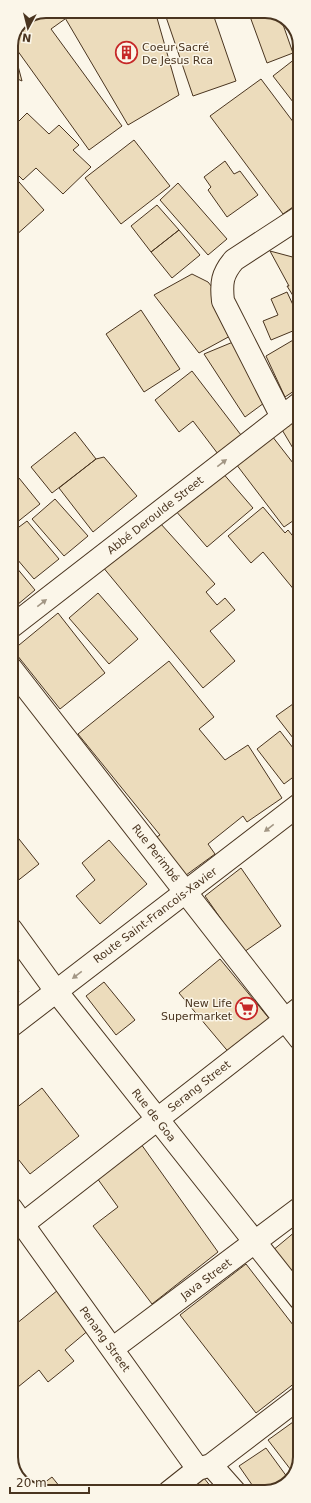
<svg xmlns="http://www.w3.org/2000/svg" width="311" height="1503" font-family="'DejaVu Sans',sans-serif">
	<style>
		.building { fill: #ecdcbc; stroke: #4a3520 }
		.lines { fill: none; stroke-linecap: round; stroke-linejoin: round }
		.street-casing { stroke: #4a3520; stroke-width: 24 }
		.secondary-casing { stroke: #4a3520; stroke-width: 24 }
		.street { stroke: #fbf6e9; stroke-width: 22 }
		.secondary { stroke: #fbf6e9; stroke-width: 22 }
		.oneway { fill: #a29684 }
		.labels { text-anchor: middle; stroke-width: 3; stroke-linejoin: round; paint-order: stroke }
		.poi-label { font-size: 11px; fill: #4a3520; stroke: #fbf6e9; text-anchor: start }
		.street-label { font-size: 11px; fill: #4a3520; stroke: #fbf6e9 }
		.rim { fill: none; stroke: #4a3520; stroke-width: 2 }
	</style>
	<rect width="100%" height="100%" fill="#fbf6e9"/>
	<!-- building -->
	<path class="building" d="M46,11H60L65,19L51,29L122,126L89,150L12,43L21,21Z
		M61,11H155L179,95L128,125Z
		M164,11H212L236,81L193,96Z
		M248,11H270L280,16L293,53L267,63Z
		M300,55V111L273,76Z
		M11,56L18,66L22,81L11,76Z
		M261,79L300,131V202L283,214L210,116Z
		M27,113L49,134L59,125L79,145L73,150L91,167L63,194L36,168L23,180L11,168V151L13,149L11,147V129Z
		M134,140L170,186L121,224L85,178Z
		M225,161L234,174L240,171L258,195L227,217L208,190L211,187L204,177Z
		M11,173L44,210L14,237L11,233Z
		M178,183L227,239L208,255L160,200Z
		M157,205L179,230L151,252L131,226Z
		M179,230L200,255L172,278L151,252Z
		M270,251L300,259V307L287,286H289Z
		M192,274L208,282L216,292L232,335L199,353L154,295Z
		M287,292L300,320V328L271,340L263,321L278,315L271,299Z
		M141,310L180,369L144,392L106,334Z
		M300,336V387L285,397L266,356Z
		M233,342L264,403L245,417L204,354Z
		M192,371L241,435L218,454L193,421L179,432L155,400Z
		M300,411V460L278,423Z
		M75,432L96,459L52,493L31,467Z
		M272,436L300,472V516L284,527L236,464Z
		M104,457L137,496L93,532L59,488L96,459Z
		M221,471L253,508L207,547L175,510Z
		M19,478L40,504L11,527V485Z
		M55,499L88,536L64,556L32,519Z
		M263,507L285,533L288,530L300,545V597L263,552L251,563L228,536Z
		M27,521L59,559L34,579L11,552V533Z
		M160,523L215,584L206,592L217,605L225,598L235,610L210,631L235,661L203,688L102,566Z
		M11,561L35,590L11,610Z
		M98,593L138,639L109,664L69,618Z
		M58,613L105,673L60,709L13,650Z
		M169,661L214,717L199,729L225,760L248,745L282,798L247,822L243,816L208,844L215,854L182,878L153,839L160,835L78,734Z
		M300,699V747L276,716Z
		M280,731L300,757V772L284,784L257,749Z
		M11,829L39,864L11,886Z
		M109,840L147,884L100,924L76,896L95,880L82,863Z
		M241,868L281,926L244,952L205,896Z
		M220,959L272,1022L231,1055L179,993Z
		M11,981L19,992L11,997Z
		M104,982L135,1020L116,1035L86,996Z
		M42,1088L79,1136L30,1174L11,1150V1112Z
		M141,1144L218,1252L152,1304L93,1226L118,1207L97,1178Z
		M296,1231L300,1235V1285L272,1251Z
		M246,1264L300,1334V1379L256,1413L180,1315Z
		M58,1290L90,1329L65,1350L74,1361L48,1382L39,1370L18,1387L11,1379V1328Z
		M300,1417V1458L294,1474L268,1440Z
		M266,1448L290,1481L270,1492H257L239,1466Z
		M200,1473L215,1492H177Z
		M52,1477L64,1492H41L36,1489Z"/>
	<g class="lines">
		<defs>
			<path id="street" d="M282,417L223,301C221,283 222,274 234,260L300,217
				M11,627L300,403
				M11,668L300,1039
				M11,929L56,991L300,1299
				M11,1208L198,1469
				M23,1224L300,1008
				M112,1349L300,1208
				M211,1465L235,1492
				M169,1492L198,1469L211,1465L300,1397"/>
			<path id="secondary" d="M11,1026L300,804"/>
		</defs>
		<!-- street casing -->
		<use href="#street" class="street-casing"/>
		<!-- secondary casing -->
		<use href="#secondary" class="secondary-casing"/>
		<!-- street -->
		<use href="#street" class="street"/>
		<!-- secondary -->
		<use href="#secondary" class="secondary"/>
	</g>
	<!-- one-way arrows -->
	<defs><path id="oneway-solid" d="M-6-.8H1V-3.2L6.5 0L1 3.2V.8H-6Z"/></defs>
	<g class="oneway">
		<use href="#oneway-solid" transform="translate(222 463) rotate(-38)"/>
		<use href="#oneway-solid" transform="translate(42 603) rotate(-38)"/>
		<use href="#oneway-solid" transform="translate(269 828) rotate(142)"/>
		<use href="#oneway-solid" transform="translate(77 975) rotate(143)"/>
	</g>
	<!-- icons -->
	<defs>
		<symbol id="building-ring" viewBox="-11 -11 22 22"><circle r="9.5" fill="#fbf6e9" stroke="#c62828" stroke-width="1.5"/><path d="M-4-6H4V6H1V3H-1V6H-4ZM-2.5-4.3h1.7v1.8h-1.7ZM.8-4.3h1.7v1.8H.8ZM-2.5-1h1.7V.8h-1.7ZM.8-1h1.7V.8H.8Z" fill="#c62828"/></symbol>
		<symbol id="supermarket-ring" viewBox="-11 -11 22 22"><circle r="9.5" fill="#fbf6e9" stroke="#c62828" stroke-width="1.5"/><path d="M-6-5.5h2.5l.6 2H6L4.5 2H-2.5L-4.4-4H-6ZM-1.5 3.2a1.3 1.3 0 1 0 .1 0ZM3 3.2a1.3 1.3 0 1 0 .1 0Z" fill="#c62828"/></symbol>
	</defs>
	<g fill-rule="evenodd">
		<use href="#building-ring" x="114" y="40" width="25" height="25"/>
		<use href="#supermarket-ring" x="234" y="996" width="25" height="25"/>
	</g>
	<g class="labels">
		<!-- poi labels -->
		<g class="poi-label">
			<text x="142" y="51">Coeur Sacré<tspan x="142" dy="13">De Jesus Rca</tspan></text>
			<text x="232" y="1007" text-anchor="end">New Life<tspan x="232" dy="13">Supermarket</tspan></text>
		</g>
		<!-- street labels -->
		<g class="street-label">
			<text transform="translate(155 515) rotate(-38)" y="4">Abbé Deroulde Street</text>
			<text transform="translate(156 853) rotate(52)" y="4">Rue Perimbé</text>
			<text transform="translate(155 915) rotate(-37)" y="4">Route Saint-Francois-Xavier</text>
			<text transform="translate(199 1086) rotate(-38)" y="4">Serang Street</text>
			<text transform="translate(154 1115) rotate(52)" y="4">Rue de Goa</text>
			<text transform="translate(206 1279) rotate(-37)" y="4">Java Street</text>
			<text transform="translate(105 1339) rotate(54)" y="4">Penang Street</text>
		</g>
	</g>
	<!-- crop -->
	<path d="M0 0H311V1503H0ZM46 18H265A28 28 0 0 1 293 46V1457A28 28 0 0 1 265 1485H46A28 28 0 0 1 18 1457V46A28 28 0 0 1 46 18Z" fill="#fbf6e9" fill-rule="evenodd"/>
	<path class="rim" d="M46 18H265A28 28 0 0 1 293 46V1457A28 28 0 0 1 265 1485H46A28 28 0 0 1 18 1457V46A28 28 0 0 1 46 18Z"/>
	<!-- north arrow -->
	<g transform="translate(28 28) rotate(187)" stroke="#fbf6e9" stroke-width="3" paint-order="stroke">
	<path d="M0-3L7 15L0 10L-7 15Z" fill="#4a3520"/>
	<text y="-6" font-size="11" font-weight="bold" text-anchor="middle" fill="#4a3520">N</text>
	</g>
	<!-- scale -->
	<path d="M10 1487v6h79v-6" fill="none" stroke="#4a3520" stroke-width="2"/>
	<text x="16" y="1487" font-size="12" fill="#4a3520" stroke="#fbf6e9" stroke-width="3" paint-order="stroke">20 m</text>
</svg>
